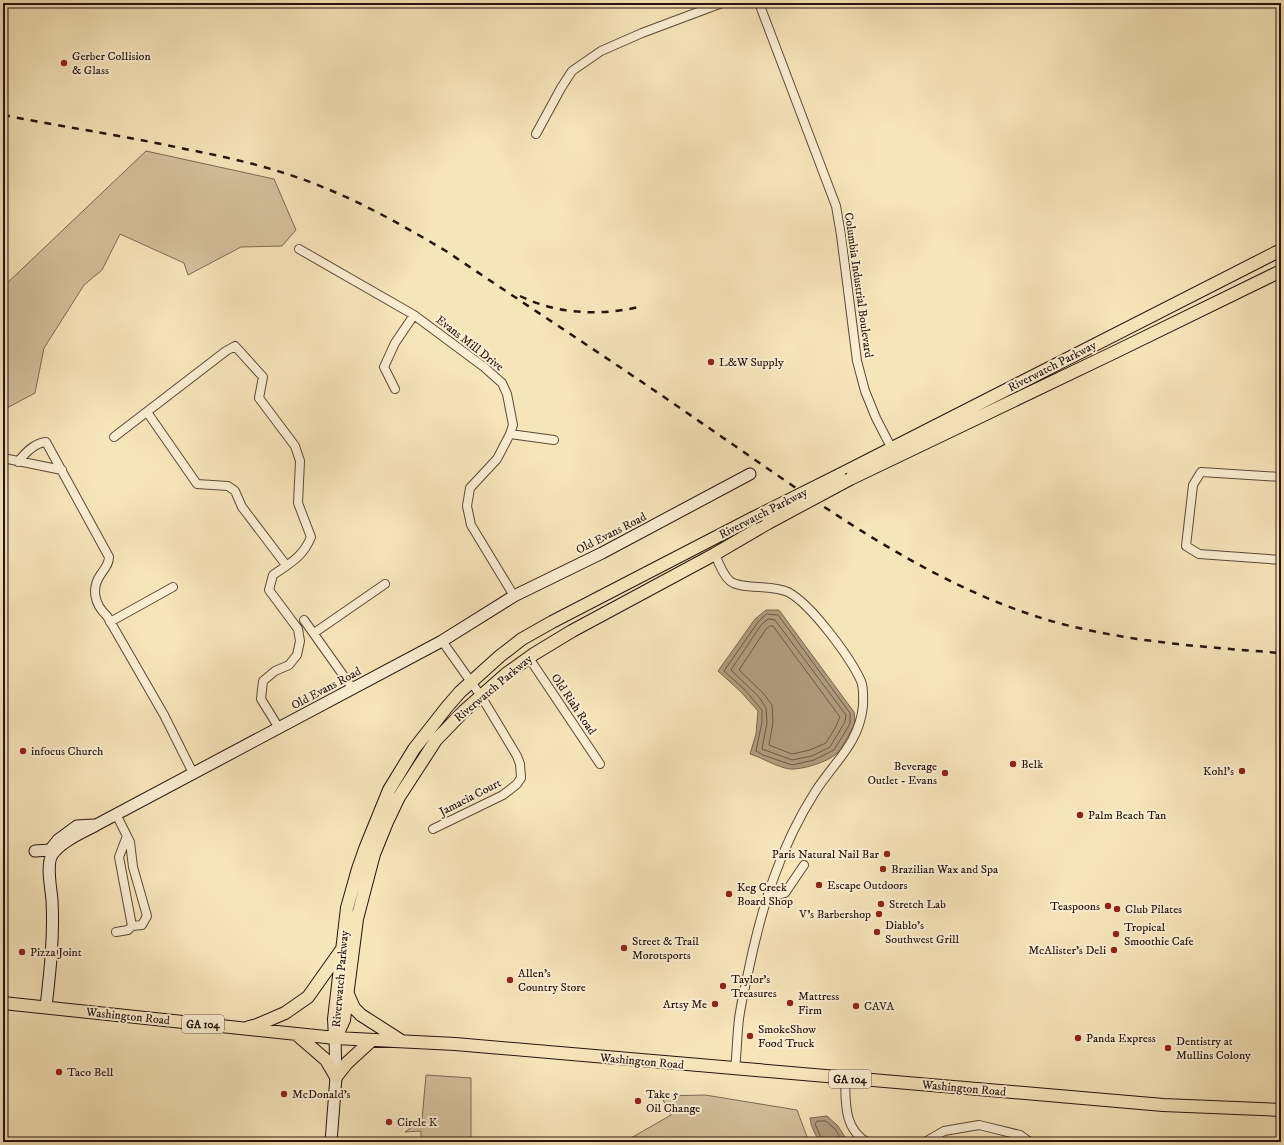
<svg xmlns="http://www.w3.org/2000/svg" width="1284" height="1145" font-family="'IM FELL DW Pica',serif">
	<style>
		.green { fill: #d3c19d; stroke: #7c6a55 }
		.water { fill: #b09e7f; stroke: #786651 }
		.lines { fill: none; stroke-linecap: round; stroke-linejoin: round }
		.shore { stroke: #6a5846; stroke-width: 1 }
		.street-casing { stroke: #5a4838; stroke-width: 10 }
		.secondary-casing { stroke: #25130d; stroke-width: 13 }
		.primary-casing { stroke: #25130d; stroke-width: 14 }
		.street { stroke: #faeed2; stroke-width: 8 }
		.secondary { stroke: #faeed2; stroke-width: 11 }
		.primary { stroke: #f7e5ba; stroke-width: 12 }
		.rail { stroke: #25130d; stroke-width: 2.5; stroke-dasharray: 7 7; stroke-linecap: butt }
		.primary-bridge-casing { stroke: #25130d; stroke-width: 14; stroke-linecap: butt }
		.primary-bridge { stroke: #f7e5ba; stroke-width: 12 }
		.poi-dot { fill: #8f2418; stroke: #faeed2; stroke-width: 1.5 }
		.labels { text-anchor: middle; stroke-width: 4; stroke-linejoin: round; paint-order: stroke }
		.shield { fill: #faeed2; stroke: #655548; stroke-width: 1 }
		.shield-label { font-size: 11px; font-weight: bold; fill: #25130d }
		.poi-label { font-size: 12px; fill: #25130d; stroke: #faeed2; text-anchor: start }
		.street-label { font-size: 12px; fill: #25130d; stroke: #faeed2 }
	</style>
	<rect width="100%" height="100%" fill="#f7e5ba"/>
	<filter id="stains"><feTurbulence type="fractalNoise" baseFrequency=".005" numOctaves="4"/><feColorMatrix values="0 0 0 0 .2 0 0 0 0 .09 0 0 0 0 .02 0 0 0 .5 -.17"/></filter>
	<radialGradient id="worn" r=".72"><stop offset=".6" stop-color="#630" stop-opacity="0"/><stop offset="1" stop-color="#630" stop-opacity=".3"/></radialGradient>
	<!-- green -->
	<path class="green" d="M146,151L274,179L296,230L282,246L241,247L188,275L184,263L120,234L102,270L84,285L44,348L35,393L3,410V287Z
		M426,1075L471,1078V1142H421V1131L405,1132L422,1120Z
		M705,1095L797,1110L809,1142H624L671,1115L661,1096Z"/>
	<!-- water -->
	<path class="water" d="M766,610H779L854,712L855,720L854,725C850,732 842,749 836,754C828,762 801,770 790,769C776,767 763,758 750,754L756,734L758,711L741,692L718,671L755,619Z
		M827,1116L838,1126L848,1142H821C815,1136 811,1126 810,1118Z"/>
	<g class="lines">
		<!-- shore -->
		<path class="shore" d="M767,614L778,615L850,713V724L834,750L814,760L792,765L763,755L756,751L762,722V710L744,689L724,671L758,622Z
			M769,619L775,620L846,715L845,722L830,747L812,756L792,760L762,749L767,723L766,708L759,697L731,670L761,625Z
			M770,626H773L840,717L835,728L826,743L810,750L792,754L769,745L773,722L772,705L763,693L739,670L766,629Z
			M823,1142L815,1124L817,1121H826L835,1129L843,1142"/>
		<defs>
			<path id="street" d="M759,3L836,206L841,235L857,361L865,391L876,418L894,453
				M536,134L561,88L572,71L601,51L642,33L722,3
				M299,249L414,315L484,367L502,383L507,394L513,425L510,434L497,459L470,488L467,506L471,525L514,596
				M395,389L384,367L395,343L414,315
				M147,412L197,484L228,486L235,491L242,507L286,565
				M510,434L554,440
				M114,437L226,351L235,346L263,377L259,398L295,446L300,461L298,503L311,537C303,557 290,563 273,575L269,590L298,629L300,641L297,655L289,665L275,671L263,681L261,699L279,728
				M3,458L62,470
				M18,462C25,453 34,443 46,442L109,557C109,564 105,568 101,574C91,588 94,604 107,616L164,715L193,773
				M1281,477L1201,472L1193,485L1186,546L1199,554L1281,560
				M715,554C718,562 724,576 730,581C741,590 772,584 788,592C811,604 850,657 861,681C864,688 863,698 863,706C859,744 834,762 815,792C780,847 761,909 748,973C745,988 741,1003 739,1019C737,1035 737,1052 735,1069
				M304,620L353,689
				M110,622L173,587
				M314,633L385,584
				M529,658L600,764
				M116,814L127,836L119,857L132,926L128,930L116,932
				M433,829L503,795L517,784L521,778L520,764L517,756L481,696L442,641
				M127,836L130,842L133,867L147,916L142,925L132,926
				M767,898L785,893L804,865
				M845,1078C846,1102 843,1128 867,1142
				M925,1142L944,1131L979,1125L1020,1135L1030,1142"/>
			<path id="secondary" d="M35,851L50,850L58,840L77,826L93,825
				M46,1007C50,972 54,937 52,900C51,888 46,865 52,855C61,841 84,832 98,824L442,641L514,596L602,553L750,474
				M331,1142L336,1077L335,1038"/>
			<path id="primary" d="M839,475L1281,250
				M850,479L1115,352L1281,271
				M347,992L354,1008L361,1015L400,1040
				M3,1003L335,1038L455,1044L1163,1105L1281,1110
				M249,1027L257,1025L285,1013L308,997L342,949
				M296,1034L326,1060L336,1077L347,1063L372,1040
				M336,1037L344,1020L357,919L374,854L387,822L399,797L436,740L464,711L506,674L534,654L572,631L715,554L768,523
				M335,1038L334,1019L347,908L358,869L365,849L389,790L414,749L447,707L460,692L500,656L522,639L552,622L753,518"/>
		</defs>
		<!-- street casing -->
		<use href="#street" class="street-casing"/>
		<!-- secondary casing -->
		<use href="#secondary" class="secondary-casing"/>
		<!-- primary casing -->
		<use href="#primary" class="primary-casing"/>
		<!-- street -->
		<use href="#street" class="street"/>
		<!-- secondary -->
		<use href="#secondary" class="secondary"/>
		<!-- primary -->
		<use href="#primary" class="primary"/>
		<!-- rail -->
		<path class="rail" d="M3,115C64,127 125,136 185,149C232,158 280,169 325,188C367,205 407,228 446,251C532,309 620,366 706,426C813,499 925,584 1051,621C1126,642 1204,647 1281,653
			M520,296C559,315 602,316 643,306"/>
		<defs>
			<path id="primary-bridge" d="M753,518L839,475
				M768,523L850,479"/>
		</defs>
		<!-- primary-bridge casing -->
		<use href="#primary-bridge" class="primary-bridge-casing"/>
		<!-- primary-bridge -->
		<use href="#primary-bridge" class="primary-bridge"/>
	</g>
	<!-- markers -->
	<g class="poi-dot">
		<circle cx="64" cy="63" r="4"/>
		<circle cx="711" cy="362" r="4"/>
		<circle cx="23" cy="751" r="4"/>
		<circle cx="1013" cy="764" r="4"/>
		<circle cx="1242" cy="771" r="4"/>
		<circle cx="945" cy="773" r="4"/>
		<circle cx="1080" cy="815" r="4"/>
		<circle cx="887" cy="854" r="4"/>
		<circle cx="883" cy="869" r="4"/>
		<circle cx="819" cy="885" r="4"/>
		<circle cx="729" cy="894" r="4"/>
		<circle cx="881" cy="904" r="4"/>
		<circle cx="1108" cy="906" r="4"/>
		<circle cx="1117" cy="909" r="4"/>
		<circle cx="879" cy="914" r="4"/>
		<circle cx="877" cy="932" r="4"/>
		<circle cx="1116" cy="934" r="4"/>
		<circle cx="624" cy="948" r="4"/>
		<circle cx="1114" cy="950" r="4"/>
		<circle cx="22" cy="952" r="4"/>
		<circle cx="510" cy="980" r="4"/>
		<circle cx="723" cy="986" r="4"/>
		<circle cx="790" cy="1003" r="4"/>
		<circle cx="715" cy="1004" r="4"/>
		<circle cx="856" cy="1006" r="4"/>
		<circle cx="750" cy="1036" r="4"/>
		<circle cx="1078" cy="1038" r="4"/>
		<circle cx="1168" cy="1048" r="4"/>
		<circle cx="59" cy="1072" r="4"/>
		<circle cx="284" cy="1094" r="4"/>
		<circle cx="638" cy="1101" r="4"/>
		<circle cx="389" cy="1122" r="4"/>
	</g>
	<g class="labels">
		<!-- shield labels -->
		<g class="shield">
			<rect x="182" y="1015" width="42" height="18" rx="3"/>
			<rect x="829" y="1070" width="42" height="18" rx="3"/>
		</g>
		<g class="shield-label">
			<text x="203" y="1028">GA 104</text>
			<text x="850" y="1083">GA 104</text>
		</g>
		<!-- poi labels -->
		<g class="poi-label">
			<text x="72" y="60">Gerber Collision<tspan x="72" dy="14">&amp; Glass</tspan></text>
			<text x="719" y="366">L&amp;W Supply</text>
			<text x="31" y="755">infocus Church</text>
			<text x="1021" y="768">Belk</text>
			<text x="937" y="770" text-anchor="end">Beverage<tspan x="937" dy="14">Outlet - Evans</tspan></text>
			<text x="1234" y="775" text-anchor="end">Kohl's</text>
			<text x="1088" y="819">Palm Beach Tan</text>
			<text x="879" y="858" text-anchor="end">Paris Natural Nail Bar</text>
			<text x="891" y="873">Brazilian Wax and Spa</text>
			<text x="827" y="889">Escape Outdoors</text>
			<text x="737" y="891">Keg Creek<tspan x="737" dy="14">Board Shop</tspan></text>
			<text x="889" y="908">Stretch Lab</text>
			<text x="1100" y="910" text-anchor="end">Teaspoons</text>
			<text x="1125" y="913">Club Pilates</text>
			<text x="871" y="918" text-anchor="end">V's Barbershop</text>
			<text x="885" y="929">Diablo's<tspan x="885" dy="14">Southwest Grill</tspan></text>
			<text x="1124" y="931">Tropical<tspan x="1124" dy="14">Smoothie Cafe</tspan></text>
			<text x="632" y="945">Street &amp; Trail<tspan x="632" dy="14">Morotsports</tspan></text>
			<text x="1106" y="954" text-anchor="end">McAlister's Deli</text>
			<text x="30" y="956">Pizza Joint</text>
			<text x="518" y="977">Allen's<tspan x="518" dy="14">Country Store</tspan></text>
			<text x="731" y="983">Taylor's<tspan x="731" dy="14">Treasures</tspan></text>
			<text x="798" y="1000">Mattress<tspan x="798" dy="14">Firm</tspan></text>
			<text x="707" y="1008" text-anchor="end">Artsy Me</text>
			<text x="864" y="1010">CAVA</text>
			<text x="758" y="1033">SmokeShow<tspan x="758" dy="14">Food Truck</tspan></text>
			<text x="1086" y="1042">Panda Express</text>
			<text x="1176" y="1045">Dentistry at<tspan x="1176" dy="14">Mullins Colony</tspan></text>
			<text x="67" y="1076">Taco Bell</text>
			<text x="292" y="1098">McDonald's</text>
			<text x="646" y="1098">Take 5<tspan x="646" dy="14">Oil Change</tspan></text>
			<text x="397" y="1126">Circle K</text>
		</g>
		<!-- street labels -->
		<g class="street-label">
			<text transform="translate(859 285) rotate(82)" y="4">Columbia Industrial Boulevard</text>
			<text transform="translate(470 343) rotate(38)" y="4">Evans Mill Drive</text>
			<text transform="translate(1052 366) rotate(-27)" y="4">Riverwatch Parkway</text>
			<text transform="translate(763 513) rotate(-27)" y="4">Riverwatch Parkway</text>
			<text transform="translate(611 533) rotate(-27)" y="4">Old Evans Road</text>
			<text transform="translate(326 688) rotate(-28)" y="4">Old Evans Road</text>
			<text transform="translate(493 688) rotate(-40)" y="4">Riverwatch Parkway</text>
			<text transform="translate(574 704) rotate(56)" y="4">Old Riah Road</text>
			<text transform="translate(470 797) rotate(-27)" y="4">Jamacia Court</text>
			<text transform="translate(340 979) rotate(-85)" y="4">Riverwatch Parkway</text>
			<text transform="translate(128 1016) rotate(6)" y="4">Washington Road</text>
			<text transform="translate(642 1061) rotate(5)" y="4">Washington Road</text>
			<text transform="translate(964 1088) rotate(5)" y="4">Washington Road</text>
		</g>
	</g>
	<!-- margin -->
	<rect width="1284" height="1145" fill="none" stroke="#f7e5ba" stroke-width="16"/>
	<rect x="4" y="4" width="1276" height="1137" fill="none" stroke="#25130d" stroke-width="2"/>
	<rect x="8" y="8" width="1268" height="1129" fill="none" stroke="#25130d"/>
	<rect width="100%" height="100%" filter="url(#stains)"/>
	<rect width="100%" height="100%" fill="url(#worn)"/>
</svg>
